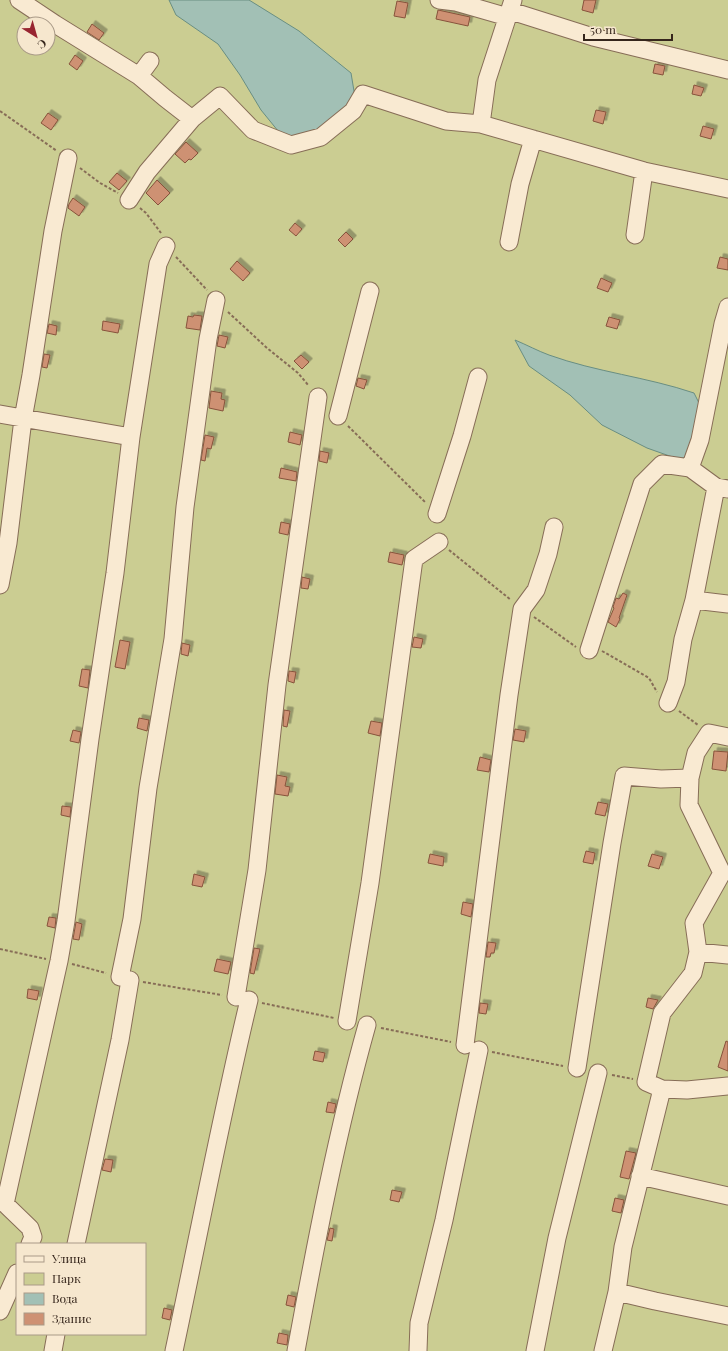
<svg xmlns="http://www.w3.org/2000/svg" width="728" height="1351" font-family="'Playfair Display',serif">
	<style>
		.green { fill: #cbcd92; fill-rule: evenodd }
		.water { fill: #a2c0b5; stroke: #698e82 }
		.building { fill: #ce9173; stroke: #87533c; filter: url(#shadow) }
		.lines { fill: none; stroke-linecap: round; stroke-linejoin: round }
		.minor-casing { stroke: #876d57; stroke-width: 19 }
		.path { stroke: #876d57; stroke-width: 2; stroke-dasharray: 3 2; stroke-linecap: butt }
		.minor { stroke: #f9ead2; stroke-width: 17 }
	</style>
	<defs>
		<filter id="shadow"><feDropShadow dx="3.5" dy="-3.5" stdDeviation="0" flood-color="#0004"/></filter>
	</defs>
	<rect width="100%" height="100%" fill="#efdcbe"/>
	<!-- green -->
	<path class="green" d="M0,0H728V1351H0ZM24,24H48V48H24ZM17,1244H145V1334H17Z"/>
	<!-- water -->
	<path class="water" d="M169,0H249L299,31L351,73L355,97L338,117L313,136L283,137L261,110L240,75L218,44L176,15Z
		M515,340C527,345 538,351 549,355C596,372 647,377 694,393L700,405L694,456L678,459L647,448L602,425L570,395L529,366Z"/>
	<!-- building -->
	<path class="building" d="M584,0H596L593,13L582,10Z
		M397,1L408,3L405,18L394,16Z
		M438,10L470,17L468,26L436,19Z
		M92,24L104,33L99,40L87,32Z
		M75,55L83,61L77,70L69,64Z
		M655,64L665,66L663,75L653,73Z
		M694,85L704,88L701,96L692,94Z
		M596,110L606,112L603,124L593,121Z
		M48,113L58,120L51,130L41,123Z
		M703,126L714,129L711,139L700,136Z
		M186,142L198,153L191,160L189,159L185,163L175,154Z
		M117,173L127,181L119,190L109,182Z
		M157,180L170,193L158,205L146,193Z
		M73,198L85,207L79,216L68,208L69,204Z
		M295,223L302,229L296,236L289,230Z
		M346,232L353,239L345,247L338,240Z
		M720,257L728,259V270L717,268Z
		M237,261L250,273L243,281L230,269Z
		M601,278L612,283L608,292L597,288Z
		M194,315L202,316L200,330L186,328L188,316L193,317Z
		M609,317L620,320L617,329L606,326Z
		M103,321L120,324L118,333L102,330Z
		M49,324L57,326L56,335L47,333Z
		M219,335L228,337L225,348L217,346Z
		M44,354L50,355L47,368L42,367Z
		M301,355L309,362L302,369L294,361Z
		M358,378L367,380L364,389L356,386Z
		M211,391L222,393L221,399L225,400L223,411L209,408Z
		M290,432L302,435L300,445L288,442Z
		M205,435L214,437L211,449L207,448L205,461L201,460Z
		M320,451L329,453L327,463L319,461Z
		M281,468L297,472L296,481L279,478Z
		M281,522L290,524L288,535L279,533Z
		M390,552L404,555L402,565L388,562Z
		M302,577L310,579L308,589L301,588Z
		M623,593L627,595L619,618L620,619L616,627L608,622L614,608L613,607L616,598L619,599Z
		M414,637L423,639L421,648L412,647Z
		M120,640L130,642L125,669L115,667Z
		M182,643L190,645L188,656L181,654Z
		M82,669L90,670L88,688L79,686Z
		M289,671L296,672L294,683L288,681Z
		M284,710L290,711L287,727L283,726Z
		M139,718L149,720L147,731L137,728Z
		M371,721L382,723L380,736L368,733Z
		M515,729L526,731L524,742L513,740Z
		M73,730L81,732L79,743L70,741Z
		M714,751L728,752L726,771L712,769Z
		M480,757L491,760L489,772L477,770Z
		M277,775L287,777L285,786L290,787L288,796L275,794Z
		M598,802L608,804L605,816L595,814Z
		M62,806L71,807L70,817L61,815Z
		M586,851L595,853L593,864L583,862Z
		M430,854L444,857L443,866L428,863Z
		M652,854L663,857L659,869L648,866Z
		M194,874L205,877L202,887L192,885Z
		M463,902L473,904L471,917L461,914Z
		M49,917L56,918L55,928L47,926Z
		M76,922L82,924L79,940L73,939Z
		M488,942L496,943L494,953H491L490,957H486Z
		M254,948L260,949L254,974L250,973Z
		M217,959L231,962L228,974L214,971Z
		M28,989L39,991L37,1000L27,998Z
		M648,998L658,1000L653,1009L646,1007Z
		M480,1003L488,1004L486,1014L479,1013Z
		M726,1041L728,1042V1071L718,1067Z
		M315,1051L325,1053L323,1062L313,1060Z
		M328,1102L336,1104L334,1113L326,1112Z
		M626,1151L636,1153L629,1179L620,1177Z
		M105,1159L113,1160L111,1172L102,1170Z
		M392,1190L402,1192L399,1202L390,1200Z
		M615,1198L624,1200L621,1213L612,1211Z
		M330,1228L334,1229L332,1241L327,1240Z
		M288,1295L296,1297L294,1307L286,1305Z
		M164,1308L172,1310L170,1320L162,1318Z
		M279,1333L288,1335L287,1345L277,1343Z"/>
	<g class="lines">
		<defs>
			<path id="minor" d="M19,0L55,24L139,76L165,98L192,119
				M439,0L456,2L508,17
				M511,11L593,37L728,70
				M139,76L150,61
				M481,124L487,80L513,0
				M129,200L147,172L192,119L220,96L253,130L291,145L321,137L353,111L363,94L446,121L481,124L644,171L728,189
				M635,235L644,171
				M509,242L520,184L533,139
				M0,414L131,437
				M338,416L370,291
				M690,468L700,440L723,324L728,307
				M437,514L462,436L478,377
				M0,585L8,543L23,419L31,375L53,231L68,158
				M694,600L728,604
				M589,650L642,484L662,464L690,468L716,487L728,489
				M668,703L676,682L683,639L694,600L716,487
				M728,737L709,733L696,753L690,778L689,805L722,873L694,923L698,952L693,973L662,1013L646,1082L662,1089L687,1090L728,1086
				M698,952L728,955
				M120,977L132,919L148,788L173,639L185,507L208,339L216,300
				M236,997L257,870L277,685L318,397
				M347,1021L370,883L414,559L439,542
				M465,1045L509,695L522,609L536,590L548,554L554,527
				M577,1068L612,843L624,776L661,779L690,778
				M640,1176L728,1196
				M0,1199L30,1228L33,1237L30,1244
				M5,1204L59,961L66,921L90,739L115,573L131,437L158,264L166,246
				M76,1244L120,1040L130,980
				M617,1292L655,1301L728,1316
				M0,1311L17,1273
				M53,1351L56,1334
				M174,1351C199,1234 221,1116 249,1000
				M296,1351C316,1242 337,1132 367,1025
				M418,1351L419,1323L444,1220L479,1050
				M535,1351L557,1238L598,1073
				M603,1351L617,1292L623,1247L662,1089"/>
		</defs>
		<!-- minor casing -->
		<use href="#minor" class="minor-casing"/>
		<!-- path -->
		<path class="path" d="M0,111L57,151
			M80,168L100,183L118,193
			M140,208L146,213L161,233
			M176,257L207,290
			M228,312L267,348L298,373L309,386
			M348,426L426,503
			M449,550L511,600
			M534,617L576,647
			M602,651L649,678L657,692
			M679,711L698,725
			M0,949L46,959
			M72,964L106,973
			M143,982L222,995
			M262,1003L334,1018
			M381,1028L451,1042
			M492,1052L563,1066
			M612,1075L633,1079"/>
		<!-- minor -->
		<use href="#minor" class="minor"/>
	</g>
	<!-- legend -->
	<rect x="16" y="1243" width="130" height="92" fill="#f6e7ce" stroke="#a99a87"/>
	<rect x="24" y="1256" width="20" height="6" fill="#f9ead2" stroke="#a99a87"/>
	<text x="52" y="1263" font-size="12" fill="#36261c">Улица</text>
	<rect x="24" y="1273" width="20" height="12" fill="#cbcd92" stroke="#a99a87"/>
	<text x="52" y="1283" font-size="12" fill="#36261c">Парк</text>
	<rect x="24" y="1293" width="20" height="12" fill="#a2c0b5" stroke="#a99a87"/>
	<text x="52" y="1303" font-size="12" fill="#36261c">Вода</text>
	<rect x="24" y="1313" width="20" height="12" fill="#ce9173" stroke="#a99a87"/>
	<text x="52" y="1323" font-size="12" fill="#36261c">Здание</text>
	<!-- north arrow -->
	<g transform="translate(36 36) rotate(143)"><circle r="19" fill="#f6e7ce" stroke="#a99a87"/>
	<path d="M0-3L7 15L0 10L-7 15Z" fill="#982530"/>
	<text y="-6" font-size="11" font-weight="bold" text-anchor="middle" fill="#36261c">С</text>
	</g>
	<!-- scale -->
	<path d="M584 34v6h88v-6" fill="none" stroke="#36261c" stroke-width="2"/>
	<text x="590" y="34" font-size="12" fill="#36261c" stroke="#f6e7ce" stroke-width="3" paint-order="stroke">50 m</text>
</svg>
